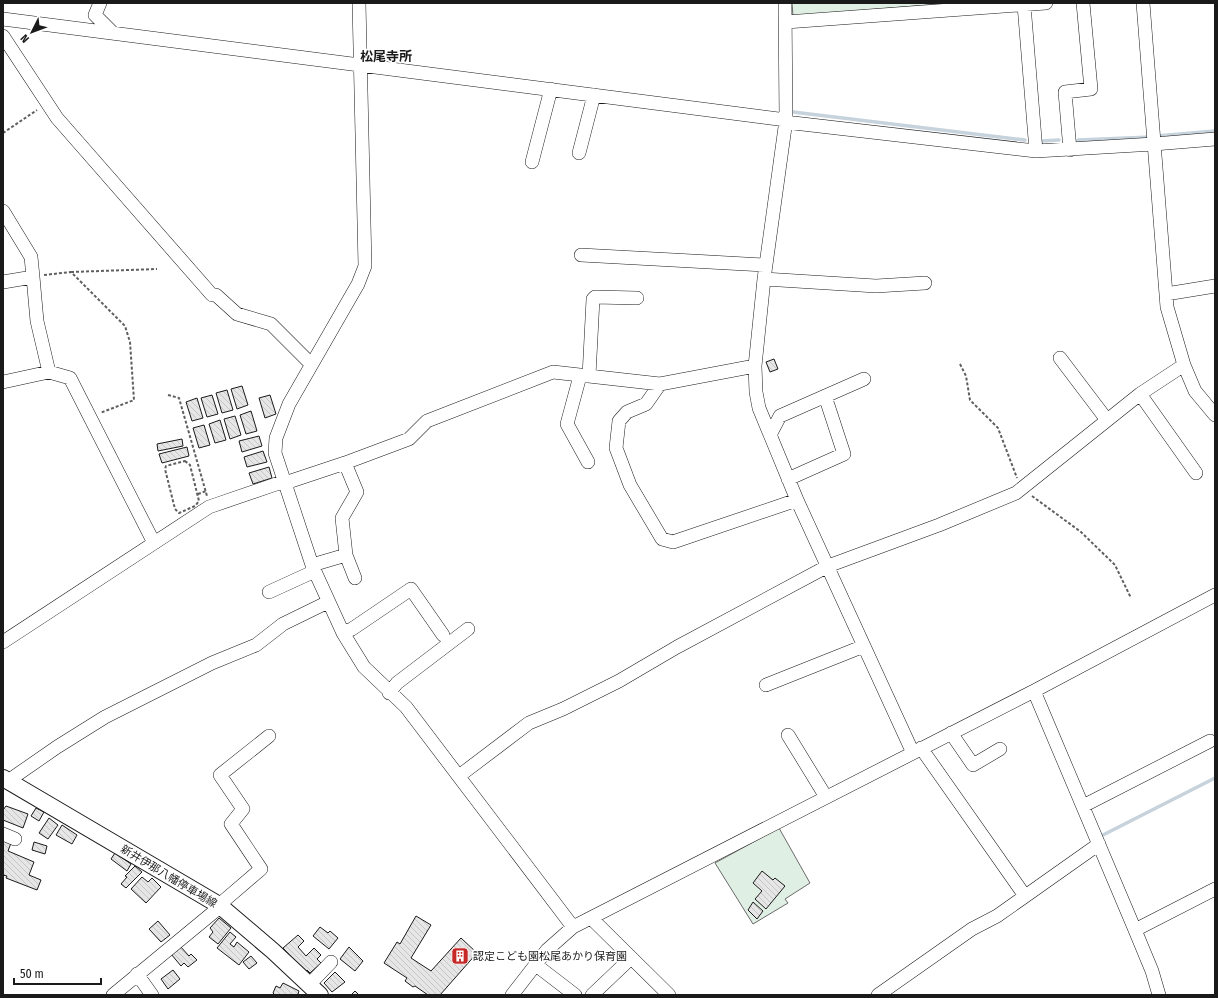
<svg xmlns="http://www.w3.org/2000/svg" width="1218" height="998" font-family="'Fira Sans Condensed','Noto Sans JP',sans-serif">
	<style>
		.green { fill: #e0efe3; stroke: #6a6a6a }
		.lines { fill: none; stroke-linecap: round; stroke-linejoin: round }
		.stream { stroke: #c6d2dc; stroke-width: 3.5 }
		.building { fill: url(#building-back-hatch); stroke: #1a1a1a }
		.minor-casing { stroke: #1a1a1a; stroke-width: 14 }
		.major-casing { stroke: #1a1a1a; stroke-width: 18 }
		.path { stroke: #5f5f5f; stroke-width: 2; stroke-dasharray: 3 2; stroke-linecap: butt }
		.minor { stroke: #fff; stroke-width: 13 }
		.major { stroke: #fff; stroke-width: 16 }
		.labels { text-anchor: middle; stroke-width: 3; stroke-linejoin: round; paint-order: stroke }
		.street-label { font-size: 11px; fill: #1a1a1a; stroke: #fff }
		.poi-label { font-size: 11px; fill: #1a1a1a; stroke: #fff; text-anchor: start }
		.quarter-label { font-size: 13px; font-weight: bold; fill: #1a1a1a; stroke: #fff }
	</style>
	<defs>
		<pattern id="building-back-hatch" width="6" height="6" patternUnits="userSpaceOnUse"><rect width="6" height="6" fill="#e6e6e6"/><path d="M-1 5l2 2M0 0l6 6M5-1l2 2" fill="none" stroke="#c5c5c5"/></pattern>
	</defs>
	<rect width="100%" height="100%" fill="#fff"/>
	<!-- green -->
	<path class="green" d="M792,3H953L793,16Z
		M779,828L810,883L785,899L788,903L753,924L715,863Z"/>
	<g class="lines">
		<!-- stream -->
		<path class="stream" d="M793,112L1025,140
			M1157,136L1215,131
			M1078,140L1151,137
			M1041,141L1059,140
			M1103,835L1215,778"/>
	</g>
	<!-- building -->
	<path class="building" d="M774,359L778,369L770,372L766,362Z
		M242,386L248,405L237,409L231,389Z
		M227,390L233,410L222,413L216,393Z
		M212,395L218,414L207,417L201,398Z
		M270,395L276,414L265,418L259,398Z
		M197,398L203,418L192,421L186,402Z
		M251,411L257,431L246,434L240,415Z
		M235,416L241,435L230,439L224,419Z
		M220,420L226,440L215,443L209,424Z
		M204,425L210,445L199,448L193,428Z
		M259,436L262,446L242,452L239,441Z
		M182,439L183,446L158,451L157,444Z
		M187,447L189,456L162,463L159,454Z
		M263,451L267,462L247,467L244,457Z
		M269,467L272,478L253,484L249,473Z
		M6,806L28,814L23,828L3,820V810Z
		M36,808L44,812L39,821L31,816Z
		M49,818L58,825L48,839L39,833Z
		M62,825L77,835L72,844L56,835Z
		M3,840L11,843L8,851L34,862L29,875L41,880L37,890L6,878L7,876L3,875Z
		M34,842L47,846L45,854L32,850Z
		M115,853L131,864L127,871L111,859Z
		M135,866L142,872L126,888L121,884L127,877L125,876Z
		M762,871L773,880L775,878L785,886L766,909L755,899L762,891L753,883Z
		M142,877L148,882L152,878L161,887L146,903L131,889Z
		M753,902L763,911L757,919L748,910Z
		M416,916L431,925L411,958L431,971L461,938L477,953L440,995H428L415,986L413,987L405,981L407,978L384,963L397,942L400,944Z
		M219,918L231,928L218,944L209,937L213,932L210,928Z
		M158,921L170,935L161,942L149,929Z
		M320,927L328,933L330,931L338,938L329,949L313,936Z
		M230,932L236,937L230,944L234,947L237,942L249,952L239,965L217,948Z
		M298,935L304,941L298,947L306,956L314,948L321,955L317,959L321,963L310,973L307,970L305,972L283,948Z
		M180,946L189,956L191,954L197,960L188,967L184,963L181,966L171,954Z
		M349,947L363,961L355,971L340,959Z
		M251,956L257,963L249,969L243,962Z
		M173,970L180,979L168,989L161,979Z
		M335,972L345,982L332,992L324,983Z
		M283,983L299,991L298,994L300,995H275L273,993L276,986L280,988Z
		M355,991L359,995H351Z"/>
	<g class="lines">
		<defs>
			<path id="minor" d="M100,3L95,15L113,33
				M359,3L365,266L358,284L289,404L276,438L275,453L312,565L343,633L364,667L406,707L573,927
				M785,3L786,120L764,279L755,366L756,392L759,408L797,500L913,753
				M1143,3L1167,307L1184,365L1195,391L1215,415
				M1024,5L1036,151
				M3,19L786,120
				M786,22L1046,3
				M3,36L57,118L212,295H216L237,314L271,324L311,364
				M785,122L1036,151L1154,144L1215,139
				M1070,150L1065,92L1091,89L1083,3
				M579,153L594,95
				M532,162L551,89
				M3,211L31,257L33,277
				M581,255L766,265
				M764,279L876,286L925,283
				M3,282L33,277L37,321L49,372
				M1166,294L1215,286
				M1060,358L1107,420
				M580,376L567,424L588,462
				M589,376L593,299L595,297L637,298
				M3,382L49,372L70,378L154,543
				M660,384L646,404L627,412L619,421L616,448L630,485L662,539L673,542L797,500
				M1140,394L1196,473
				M770,435L780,416L864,379
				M345,463L357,492L342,518L346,555L355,578
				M788,479L844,454L825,396
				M285,483L345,463L409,439L427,421L553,372L660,384L755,366
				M312,565L346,555
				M269,592L315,571
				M343,633L352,629L411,589L443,635
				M3,642L209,507L285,481
				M766,685L864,646
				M1034,691L1135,930L1152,971L1159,995
				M389,693L397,683L468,629
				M951,733L973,765L1000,749
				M788,735L826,797
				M921,748L1025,896
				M459,776L529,723L563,709L619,681L677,647L828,566L939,525L1016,493L1140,394L1184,365
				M8,781L57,747L105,717L212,663L256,645L283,624L328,602
				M1083,806L1210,741
				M3,834L15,839
				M219,905L261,869L231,824L243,809L220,775L269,736
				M591,918L669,995
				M1135,930L1215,889
				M536,965L575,995
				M137,974L152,995
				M309,985L331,962
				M113,995L221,906
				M512,995L547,950L573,927L1034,691L1215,595
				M592,995L631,958
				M878,995L972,929L997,916L1099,844"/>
			<path id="major" d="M3,778L219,905L273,951L320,995"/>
		</defs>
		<!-- minor casing -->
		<use href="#minor" class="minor-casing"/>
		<!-- major casing -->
		<use href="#major" class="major-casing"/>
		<!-- path -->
		<path class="path" d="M3,133L37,110
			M71,272L157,269
			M44,275L71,272L125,326L130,342L134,400L100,413
			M960,364L966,376L970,400L998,428L1017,478
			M168,395L179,398L207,496
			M185,461L190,465L199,501L195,506L179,513L175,509L165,469L166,466Z
			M198,494L206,491
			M1032,496L1081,532L1115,565L1131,598"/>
		<!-- minor -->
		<use href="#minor" class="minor"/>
		<!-- major -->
		<use href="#major" class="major"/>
	</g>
	<!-- icons -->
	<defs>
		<symbol id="building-square" viewBox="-11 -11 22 22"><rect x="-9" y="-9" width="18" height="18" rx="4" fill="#c62828" stroke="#fff"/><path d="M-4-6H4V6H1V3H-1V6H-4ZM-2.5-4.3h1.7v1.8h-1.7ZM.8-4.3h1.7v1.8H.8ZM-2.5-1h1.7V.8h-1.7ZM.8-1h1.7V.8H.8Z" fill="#fff"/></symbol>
	</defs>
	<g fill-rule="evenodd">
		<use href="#building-square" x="450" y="946" width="20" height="20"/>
	</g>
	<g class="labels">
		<!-- street labels -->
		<g class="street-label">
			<text transform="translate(169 876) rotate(31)" y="4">新井伊那八幡停車場線</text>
		</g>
		<!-- poi labels -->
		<g class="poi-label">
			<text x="473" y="960">認定こども園松尾あかり保育園</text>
		</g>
		<!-- quarter labels -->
		<g class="quarter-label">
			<text x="386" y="61">松尾寺所</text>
		</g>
	</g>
	<!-- border -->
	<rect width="1218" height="998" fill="none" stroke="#1a1a1a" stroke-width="8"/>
	<!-- north arrow -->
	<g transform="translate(32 32) rotate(228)" stroke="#ffffff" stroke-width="3" paint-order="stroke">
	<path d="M0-3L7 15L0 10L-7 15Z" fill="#1a1a1a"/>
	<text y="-6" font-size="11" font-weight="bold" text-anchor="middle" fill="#1a1a1a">N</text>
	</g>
	<!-- scale -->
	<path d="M14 978v6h87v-6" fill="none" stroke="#1a1a1a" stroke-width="2"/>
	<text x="20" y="978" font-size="12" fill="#1a1a1a" stroke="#ffffff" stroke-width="3" paint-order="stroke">50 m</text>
</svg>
